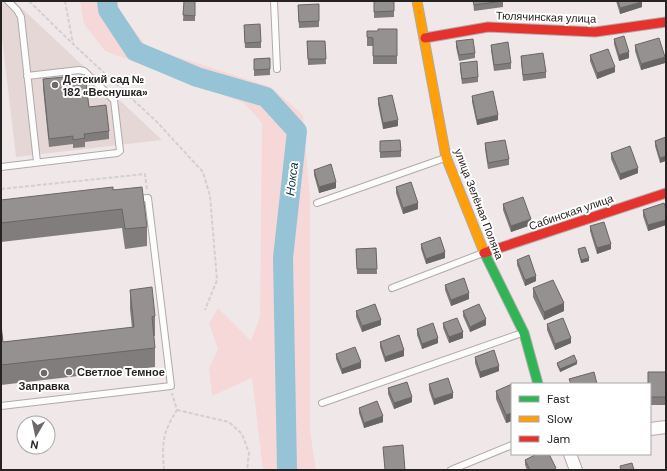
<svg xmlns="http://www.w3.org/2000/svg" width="667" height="471" font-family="'DM Sans',sans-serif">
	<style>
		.built { fill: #e6d7d7 }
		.green { fill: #f6d8d9 }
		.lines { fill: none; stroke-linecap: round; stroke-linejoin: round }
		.river { stroke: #96c4d6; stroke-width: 20 }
		.lane-casing { stroke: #b0aaaa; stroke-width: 8 }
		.street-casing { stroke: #b0aaaa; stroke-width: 14 }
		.fast-casing { stroke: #b0aaaa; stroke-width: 11 }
		.slow-casing { stroke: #b0aaaa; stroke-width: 11 }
		.jam-casing { stroke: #b0aaaa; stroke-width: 11 }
		.path { stroke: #d2d0d0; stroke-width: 2; stroke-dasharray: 4 2; stroke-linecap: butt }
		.lane { stroke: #fdfcfc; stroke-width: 6 }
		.street { stroke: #fdfcfc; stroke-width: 12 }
		.fast { stroke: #30b455; stroke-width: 9 }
		.slow { stroke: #ff9f0a; stroke-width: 9 }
		.jam { stroke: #e5322d; stroke-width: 9 }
		.wall { fill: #817d7d }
		.shaded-wall { fill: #696666 }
		.building { fill: #969191; stroke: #696666 }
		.poi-dot { fill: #6e6868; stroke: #fff; stroke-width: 1.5 }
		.labels { text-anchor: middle; stroke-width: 4; stroke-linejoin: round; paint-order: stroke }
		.street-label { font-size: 11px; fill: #282323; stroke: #fff }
		.poi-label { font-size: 11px; font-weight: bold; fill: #282323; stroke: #fff; text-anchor: start }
		.water-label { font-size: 12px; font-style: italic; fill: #0c2e3a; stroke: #fff }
	</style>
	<rect width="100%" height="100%" fill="#f0e8e8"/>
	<!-- built -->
	<path class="built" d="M1,1H14L162,140L16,157L1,30Z"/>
	<!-- green -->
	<path class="green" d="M80,1H119L118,9L147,47L271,87L303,115L310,198V431L316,470H263L252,378L212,396L209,368L218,349L209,324L218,308L251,341L260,317L262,123L244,103L105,51L84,24Z"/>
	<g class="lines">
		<!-- river -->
		<path class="river" d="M107,1L108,10L135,51L197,77L266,97L297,131L283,258L287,470"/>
		<defs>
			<path id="lane" d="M8,1L17,10L21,17L37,162
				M274,1L277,69
				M1,167L117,153L120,151L114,100L84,71L79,70L27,76
				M317,203L445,158
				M392,288L483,253
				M322,403L522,333
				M1,406L171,386L148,198L136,199
				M451,470L512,445"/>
			<path id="street" d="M650,429L666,427
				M570,454L576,470"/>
			<path id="fast" d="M484,252L524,333L538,384"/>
			<path id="slow" d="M417,1L446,157L484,252"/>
			<path id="jam" d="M425,38L488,27L595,32L666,22
				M484,253L666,193"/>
		</defs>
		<!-- lane casing -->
		<use href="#lane" class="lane-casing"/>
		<!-- street casing -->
		<use href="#street" class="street-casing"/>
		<!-- fast casing -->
		<use href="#fast" class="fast-casing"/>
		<!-- slow casing -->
		<use href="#slow" class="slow-casing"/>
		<!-- jam casing -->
		<use href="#jam" class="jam-casing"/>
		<!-- path -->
		<path class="path" d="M29,1L73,44
			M65,1L73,44L157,122L203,172L210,196L217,280L205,310
			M1,189L145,174L147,190
			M177,410L229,422L242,434L249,453L247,470
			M164,470C162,443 162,434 177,410L172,393"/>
		<!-- lane -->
		<use href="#lane" class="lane"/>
		<!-- street -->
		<use href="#street" class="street"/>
		<!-- fast -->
		<use href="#fast" class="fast"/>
		<!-- slow -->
		<use href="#slow" class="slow"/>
		<!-- jam -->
		<use href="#jam" class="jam"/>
	</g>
	<!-- wall -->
	<path class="wall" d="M184,1H195V21H183Z
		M374,1H394V17L374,18Z
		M473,1H503V7L474,11Z
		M616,1H641L642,7L620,14Z
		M319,4V27L299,28L298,10Z
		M397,29V64H373V46H367V31H378Z
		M244,30L261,42V48H245Z
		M614,39L629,58L619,61L614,44Z
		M307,41H325L326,64L308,65Z
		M456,41L475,53V58L459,61L456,47Z
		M491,45L511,63V69L494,71L491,50Z
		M635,45L665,63L641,70L635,51Z
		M590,55L615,72L597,79L590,61Z
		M521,56L546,72V78L523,81L521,61Z
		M270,58V75L254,76V59Z
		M460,63L478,77V82L462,84L460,69Z
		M43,79L89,107L109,131V139L85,142V147L73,148V144L49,147L43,88Z
		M472,96L498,120L477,125L472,102Z
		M378,98L398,126L383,129L378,104Z
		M666,137L660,163L655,146V141Z
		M380,141L401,151V157L380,158Z
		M485,143L509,159V165L488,169L485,149Z
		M611,153L638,173L620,180L611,159Z
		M314,170L336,188L319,193L314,175Z
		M396,187L418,209L403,214L396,193Z
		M113,190L147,227V246L125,249L122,228L1,242V200Z
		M503,204L531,225L511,232L503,210Z
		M666,209V225L648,231L643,216V210Z
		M590,226L611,249L597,254L590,231Z
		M421,244L445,258L426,264L421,249Z
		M376,248L377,274H357L356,249Z
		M578,249L589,261L581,263L578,252Z
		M517,260L536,281L525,286L517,265Z
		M445,285L469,299L451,306L445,290Z
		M533,288L564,311L544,320L533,297Z
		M130,290L155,316V336H154L155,348V367L1,385V325L3,342L132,328L130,309Z
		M356,311L381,325L362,332L356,317Z
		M463,311L486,325L470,332L463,316Z
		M443,323L463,338L449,343L443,328Z
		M547,324L571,343L555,350L547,330Z
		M417,329L438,343L422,349L417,335Z
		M380,342L404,356L385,362L380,347Z
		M336,354L361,368L342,374L336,359Z
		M475,357L499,371L480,378L475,363Z
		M557,363L577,364L560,372L557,365Z
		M666,372V405H650V384Z
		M429,384L453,398L434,405L429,390Z
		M512,384V421L506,423L496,399V391Z
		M388,388L412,402L394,409L388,394Z
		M359,408L383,422L364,428L359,413Z
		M525,460L556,470H527L525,465Z"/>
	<!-- shaded-wall -->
	<path class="shaded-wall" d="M642,2V7L620,14V8Z
		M629,52V58L619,61V55Z
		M665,57V63L641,70V64Z
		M615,67V72L597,79V73Z
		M498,115V120L477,125V120Z
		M398,120V126L383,129V123Z
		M666,156V161L660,163V158Z
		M638,168V173L620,180V174Z
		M336,182V188L319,193V187Z
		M418,203V209L403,214V208Z
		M531,219V225L511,232V226Z
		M666,220V225L648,231V225Z
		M611,244V249L597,254V248Z
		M445,252V258L426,264V259Z
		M589,258V261L581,263V260Z
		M536,276V281L525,286V280Z
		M469,293V299L451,306V300Z
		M564,303V311L544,320V312Z
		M486,319V325L470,332V327Z
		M381,320V325L362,332V326Z
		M463,332V338L449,343V337Z
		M438,338V343L422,349V344Z
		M571,338V343L555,350V344Z
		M404,350V356L385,362V357Z
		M361,362V368L342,374V369Z
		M577,362V364L560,372V369Z
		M499,366V371L480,378V372Z
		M453,393V398L434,405V399Z
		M412,397V402L394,409V403Z
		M512,413V421L506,423V415Z
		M383,416V422L364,428V423Z"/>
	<!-- building -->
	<path class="building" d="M184,1H195V16L183,15Z
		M374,1H394V11L374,12Z
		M473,1H503L474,5Z
		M618,1H641L642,2L620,8Z
		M319,4V21L299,22L298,5Z
		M260,24L261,42L245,43L244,25Z
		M378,29H397V56H373V38L367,37V31H378Z
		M624,36L629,52L619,55L614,39Z
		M659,38L665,57L641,64L635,45Z
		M473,39L475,53L459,55L456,41Z
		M307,41H325L326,59H308Z
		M508,42L511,63L494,65L491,45Z
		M608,49L615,67L597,73L590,55Z
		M543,53L546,72L523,75L521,56Z
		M270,58V69L254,70V59Z
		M477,61L478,77L462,79L460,63Z
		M85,75L89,107L106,105L109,131L84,134L85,138L73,140V136L49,139L43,79Z
		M493,91L498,115L477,120L472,96Z
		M392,95L398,120L383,123L378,98Z
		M666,137V156L660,158L655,141Z
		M400,140L401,151L380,152V141Z
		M505,140L509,159L488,163L485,143Z
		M630,146L638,168L620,174L611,153Z
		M331,164L336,182L319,187L314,170Z
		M411,182L418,203L403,208L396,187Z
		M113,187V190L142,187L147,227L125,229L122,209L1,223V200Z
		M523,197L531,219L511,226L503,204Z
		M664,203L666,209V220L648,225L643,210Z
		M604,222L611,244L597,248L590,226Z
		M440,237L445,252L426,259L421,244Z
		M585,247L589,258L581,260L578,249Z
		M376,248L377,269H357L356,249Z
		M529,255L536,276L525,280L517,260Z
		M464,278L469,293L451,300L445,285Z
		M553,280L564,303L544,312L533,288Z
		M152,287L155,316L152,317L155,348L1,365V325L3,342L134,327L130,290Z
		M375,304L381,320L362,326L356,311Z
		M479,304L486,319L470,327L463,311Z
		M457,318L463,332L449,337L443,323Z
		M563,318L571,338L555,344L547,324Z
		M433,323L438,338L422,344L417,329Z
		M399,335L404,350L385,357L380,342Z
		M355,347L361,362L342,369L336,354Z
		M494,350L499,366L480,372L475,357Z
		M574,355L577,362L560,369L557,363Z
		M594,372L597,384H571L569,379Z
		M648,372H666V397H650V384H648Z
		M448,378L453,393L434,399L429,384Z
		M407,382L412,397L394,403L388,388Z
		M512,384V413L506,415L496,391Z
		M377,401L383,416L364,423L359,408Z
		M403,445L405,470H385L383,447Z
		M537,454H549L556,468L553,470H530L525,460Z
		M632,463L634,470H621L620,466Z"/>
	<!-- markers -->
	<g class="poi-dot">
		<circle cx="55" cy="85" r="4"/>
		<circle cx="69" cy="372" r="4"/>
		<circle cx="44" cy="373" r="4"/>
	</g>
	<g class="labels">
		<!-- street labels -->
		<g class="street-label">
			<text transform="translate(546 17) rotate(2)" y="4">Тюлячинская улица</text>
			<text transform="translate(479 204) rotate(69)" y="4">улица Зелёная Поляна</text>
			<text transform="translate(571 212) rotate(-19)" y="4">Сабинская улица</text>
		</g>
		<!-- poi labels -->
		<g class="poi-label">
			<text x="63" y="83">Детский сад №<tspan x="63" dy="13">182 «Веснушка»</tspan></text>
			<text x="77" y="376">Светлое Темное</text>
			<text x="44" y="390" text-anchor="middle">Заправка</text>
		</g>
		<!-- water labels -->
		<g class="water-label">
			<text transform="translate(292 179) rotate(-83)" y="4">Нокса</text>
		</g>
	</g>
	<!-- border -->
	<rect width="667" height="471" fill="none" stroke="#282323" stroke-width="4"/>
	<!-- legend -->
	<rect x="511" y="383" width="140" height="72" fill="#ffffff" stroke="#a9a7a7"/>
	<rect x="519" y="396" width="20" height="6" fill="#30b455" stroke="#a9a7a7"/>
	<text x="547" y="403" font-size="12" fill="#282323">Fast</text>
	<rect x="519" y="416" width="20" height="6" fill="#ff9f0a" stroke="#a9a7a7"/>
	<text x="547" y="423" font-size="12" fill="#282323">Slow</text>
	<rect x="519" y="436" width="20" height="6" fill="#e5322d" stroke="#a9a7a7"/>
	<text x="547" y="443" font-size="12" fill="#282323">Jam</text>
	<!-- north arrow -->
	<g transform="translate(36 435) rotate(189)"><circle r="19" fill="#ffffff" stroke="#a9a7a7"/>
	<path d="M0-3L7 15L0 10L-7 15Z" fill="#6e6868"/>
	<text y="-6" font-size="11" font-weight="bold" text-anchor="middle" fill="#282323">N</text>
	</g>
</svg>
